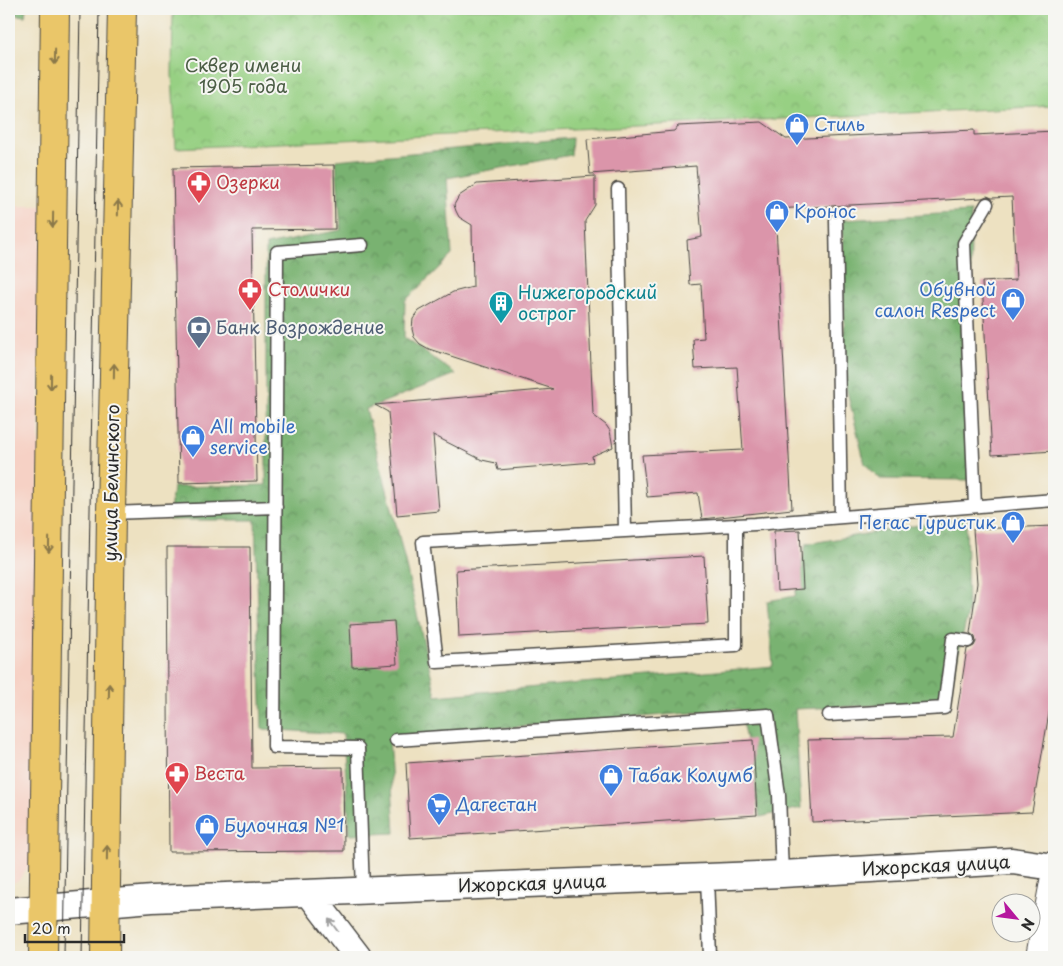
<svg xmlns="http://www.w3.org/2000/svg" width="1063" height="966" font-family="'Playpen Sans',sans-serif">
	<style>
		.built { fill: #f6d1c5 }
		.forest { fill: url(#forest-crowns); stroke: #526e4e }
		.park { fill: url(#park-crowns); stroke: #617e57 }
		.building { fill: #db95aa }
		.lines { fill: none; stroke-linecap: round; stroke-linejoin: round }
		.service-casing { stroke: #484642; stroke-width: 15 }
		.minor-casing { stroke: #484642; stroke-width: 29 }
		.tertiary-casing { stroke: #484642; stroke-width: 30 }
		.primary-casing { stroke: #484642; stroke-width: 30 }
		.service { stroke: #fff; stroke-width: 12 }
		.minor { stroke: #fff; stroke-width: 26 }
		.tertiary { stroke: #fff; stroke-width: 28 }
		.primary { stroke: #eac669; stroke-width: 28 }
		.tram { stroke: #2b2b2b; stroke-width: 1 }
		.oneway { stroke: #8a784a }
		.oneway2 { stroke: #a0a0a0 }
		.labels { text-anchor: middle; stroke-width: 4; stroke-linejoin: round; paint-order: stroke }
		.park-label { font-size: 18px; fill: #4b5d45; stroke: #f6f6f2 }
		.shop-label { font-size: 18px; fill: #366cbe; stroke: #f6f6f2; text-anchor: start }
		.health-label { font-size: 18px; fill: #be3a42; stroke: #f6f6f2; text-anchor: start }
		.culture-label { font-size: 18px; fill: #0d838f; stroke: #f6f6f2; text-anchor: start }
		.service-label { font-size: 18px; fill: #4e5e75; stroke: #f6f6f2; text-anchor: start }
		.street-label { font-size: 18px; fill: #2b2b2b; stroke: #f6f6f2 }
	</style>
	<defs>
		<pattern id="forest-crowns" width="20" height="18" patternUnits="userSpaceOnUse" patternTransform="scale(1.25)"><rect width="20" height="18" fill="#79b271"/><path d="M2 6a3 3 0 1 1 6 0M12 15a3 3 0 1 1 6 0" fill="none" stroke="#63915d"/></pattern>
		<pattern id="park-crowns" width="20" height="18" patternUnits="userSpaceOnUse" patternTransform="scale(1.25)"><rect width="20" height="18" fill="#97d083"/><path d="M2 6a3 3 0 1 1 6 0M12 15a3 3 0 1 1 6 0" fill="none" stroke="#82b371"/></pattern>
	</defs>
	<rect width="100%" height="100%" fill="#f6f6f2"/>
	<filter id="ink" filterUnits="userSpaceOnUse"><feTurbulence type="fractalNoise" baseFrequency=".02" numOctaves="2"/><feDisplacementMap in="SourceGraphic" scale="10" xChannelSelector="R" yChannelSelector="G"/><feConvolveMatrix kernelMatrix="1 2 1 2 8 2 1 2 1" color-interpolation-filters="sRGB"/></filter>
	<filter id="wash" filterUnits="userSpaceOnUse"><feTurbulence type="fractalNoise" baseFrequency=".0096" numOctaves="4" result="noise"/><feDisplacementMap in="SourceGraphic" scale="20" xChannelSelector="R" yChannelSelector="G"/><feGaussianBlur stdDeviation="1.12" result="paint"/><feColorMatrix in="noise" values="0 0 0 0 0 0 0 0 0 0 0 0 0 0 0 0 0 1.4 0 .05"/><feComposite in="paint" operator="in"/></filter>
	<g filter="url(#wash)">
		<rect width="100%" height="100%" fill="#ede1c1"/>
		<!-- built -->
		<path class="built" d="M9,206H42L33,860L19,880L9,885Z"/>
		<!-- forest -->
		<path class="forest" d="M9,9H26L25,16L9,14Z
			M572,138L571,155L447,178L452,255L405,301L404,338L456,374L366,409L399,536L436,696L773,666L767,601L795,596L806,544L966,517L968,613L947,702L795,709L801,808L760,817L740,709L389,737L395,833L350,835L343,734L262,729L255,520H169L173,487L266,485V245L341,230L336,160Z
			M971,212L969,480L880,479L865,464L845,383L843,220Z"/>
		<!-- park -->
		<path class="park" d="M173,9H1054V106L176,148L172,75Z"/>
		<g id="blocks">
			<!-- building -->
			<path class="building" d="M762,122L786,139L974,130V135L1054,131V451L992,455L982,282L1016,280L1012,197L992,198L987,196L982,198L775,209L792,509L702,519L698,493L647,497L642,455L743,450L737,367L695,369L693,339L704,338L701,284L690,285L687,240L702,237L696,166L590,174L587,139L674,131L678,126Z
				M334,165L335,229L252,230L257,481L179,483L173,168Z
				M595,176V205L585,221L593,415L606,425L610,431L613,447L592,456L593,462L498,470L496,463L482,460L433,435L439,511L397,515L388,412L375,405L553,389L429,349L420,344L414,337L412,329L413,319L419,311L453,292L473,287L472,225L459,217L456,211L454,205L459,196L477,184Z
				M1054,526V684L1032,812L812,822L808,740L953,737L967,649L974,646L976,642L975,637L970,633L977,583L973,529Z
				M800,530L803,589L777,591L774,531Z
				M167,547H250L252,768L343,767L344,851L169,852Z
				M704,556L708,624L459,637L456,570Z
				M394,621L397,664L352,667L350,624Z
				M753,740L757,815L410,838L406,763Z"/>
		</g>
	</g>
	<g filter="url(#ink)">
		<use href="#blocks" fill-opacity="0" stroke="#484642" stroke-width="1"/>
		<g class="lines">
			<defs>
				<path id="service" d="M618,189L625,531L755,524L1054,500
					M836,220L841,516
					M362,245L277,252L274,747L358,748L363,891
					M975,506L964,243L987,204
					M111,513L276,507
					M625,531L423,542L437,662L736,645V525
					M829,715L944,708L953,639L968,641
					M396,740L768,715L779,795L782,874
					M707,877L710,957"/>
				<path id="minor" d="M309,893L358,957
					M9,911L152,899L782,874L1012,861L1054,867"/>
				<path id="tertiary" d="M1040,957L1054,882"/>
				<path id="primary" d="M43,957L55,9
					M105,957L111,513L122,9"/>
			</defs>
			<!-- service casing -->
			<use href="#service" class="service-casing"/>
			<!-- minor casing -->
			<use href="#minor" class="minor-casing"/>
			<!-- tertiary casing -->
			<use href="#tertiary" class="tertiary-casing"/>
			<!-- primary casing -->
			<use href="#primary" class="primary-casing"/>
			<!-- service -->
			<use href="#service" class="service"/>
			<!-- minor -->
			<use href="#minor" class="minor"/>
			<!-- tertiary -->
			<use href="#tertiary" class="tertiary"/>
			<!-- primary -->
			<use href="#primary" class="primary"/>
			<!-- tram -->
			<path class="tram" d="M64,957L80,9
				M82,957L99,9"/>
		</g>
		<!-- one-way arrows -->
		<defs><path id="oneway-shaft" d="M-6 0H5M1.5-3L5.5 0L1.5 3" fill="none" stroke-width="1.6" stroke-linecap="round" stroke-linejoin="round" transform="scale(1.25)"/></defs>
		<g class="oneway">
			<use href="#oneway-shaft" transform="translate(55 57) rotate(91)"/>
			<use href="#oneway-shaft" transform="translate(118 208) rotate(-89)"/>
			<use href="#oneway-shaft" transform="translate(53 220) rotate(91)"/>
			<use href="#oneway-shaft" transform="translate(114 371) rotate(-89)"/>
			<use href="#oneway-shaft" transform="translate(51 382) rotate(91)"/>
			<use href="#oneway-shaft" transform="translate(49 545) rotate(91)"/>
			<use href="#oneway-shaft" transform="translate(109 691) rotate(-89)"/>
			<use href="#oneway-shaft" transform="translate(107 853) rotate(-89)"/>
		</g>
		<use class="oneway2" href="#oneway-shaft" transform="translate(333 925) rotate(-127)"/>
	</g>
	<!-- icons -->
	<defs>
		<symbol id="shop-pin" viewBox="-11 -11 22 30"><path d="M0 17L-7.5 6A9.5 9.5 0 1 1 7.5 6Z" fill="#3f7fe0" stroke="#f6f6f2"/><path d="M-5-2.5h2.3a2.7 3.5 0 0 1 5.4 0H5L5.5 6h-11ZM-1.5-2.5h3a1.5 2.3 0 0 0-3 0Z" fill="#fff"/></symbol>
		<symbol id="pharmacy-pin" viewBox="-11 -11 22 30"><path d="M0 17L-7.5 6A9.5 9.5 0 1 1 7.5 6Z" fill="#e0444e" stroke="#f6f6f2"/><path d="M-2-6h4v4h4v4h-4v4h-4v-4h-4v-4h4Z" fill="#fff"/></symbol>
		<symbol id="building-pin" viewBox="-11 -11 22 30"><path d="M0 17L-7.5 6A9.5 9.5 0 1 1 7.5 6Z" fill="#0f9aa8" stroke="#f6f6f2"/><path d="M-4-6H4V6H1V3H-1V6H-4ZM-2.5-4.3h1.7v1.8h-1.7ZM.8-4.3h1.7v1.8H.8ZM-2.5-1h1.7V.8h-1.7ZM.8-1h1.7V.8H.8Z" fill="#fff"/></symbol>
		<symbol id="bank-pin" viewBox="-11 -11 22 30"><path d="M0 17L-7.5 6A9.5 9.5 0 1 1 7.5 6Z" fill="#5c6f8a" stroke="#f6f6f2"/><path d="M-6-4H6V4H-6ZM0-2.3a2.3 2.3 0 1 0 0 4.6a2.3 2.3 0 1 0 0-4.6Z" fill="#fff"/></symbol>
		<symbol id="supermarket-pin" viewBox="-11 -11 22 30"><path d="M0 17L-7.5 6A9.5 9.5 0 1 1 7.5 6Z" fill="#3f7fe0" stroke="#f6f6f2"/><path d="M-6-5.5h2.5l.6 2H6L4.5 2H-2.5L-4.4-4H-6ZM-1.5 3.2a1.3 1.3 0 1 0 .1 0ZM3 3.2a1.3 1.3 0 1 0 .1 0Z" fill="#fff"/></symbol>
	</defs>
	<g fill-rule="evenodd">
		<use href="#shop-pin" x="783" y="111" width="28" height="38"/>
		<use href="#pharmacy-pin" x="185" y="169" width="28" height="38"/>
		<use href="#shop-pin" x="763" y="198" width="28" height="38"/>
		<use href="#pharmacy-pin" x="236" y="276" width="28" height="38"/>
		<use href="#shop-pin" x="999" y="286" width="28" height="38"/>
		<use href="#building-pin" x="487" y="289" width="28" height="38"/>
		<use href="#bank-pin" x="185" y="314" width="28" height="38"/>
		<use href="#shop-pin" x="179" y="423" width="28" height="38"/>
		<use href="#shop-pin" x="999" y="509" width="28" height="38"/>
		<use href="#pharmacy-pin" x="163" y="760" width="28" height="38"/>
		<use href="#shop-pin" x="597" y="762" width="28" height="38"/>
		<use href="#supermarket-pin" x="425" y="791" width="28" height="38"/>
		<use href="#shop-pin" x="193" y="812" width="28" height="38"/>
	</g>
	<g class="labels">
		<!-- park labels -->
		<g class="park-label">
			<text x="243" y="72">Сквер имени<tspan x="243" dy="21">1905 года</tspan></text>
		</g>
		<!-- shop labels -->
		<g class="shop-label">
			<text x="814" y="131">Стиль</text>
			<text x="794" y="218">Кронос</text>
			<text x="996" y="296" text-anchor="end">Обувной<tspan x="996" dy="21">салон Respect</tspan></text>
			<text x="210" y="433">All mobile<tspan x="210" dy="21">service</tspan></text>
			<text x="996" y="529" text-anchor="end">Пегас Туристик</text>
			<text x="628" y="782">Табак Колумб</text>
			<text x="456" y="811">Дагестан</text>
			<text x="224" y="832">Булочная №1</text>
		</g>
		<!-- health labels -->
		<g class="health-label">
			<text x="216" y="189">Озерки</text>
			<text x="268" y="296">Столички</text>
			<text x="194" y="780">Веста</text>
		</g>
		<!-- culture labels -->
		<g class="culture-label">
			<text x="518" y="299">Нижегородский<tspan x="518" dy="21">острог</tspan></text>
		</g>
		<!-- service labels -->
		<g class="service-label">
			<text x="216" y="334">Банк Возрождение</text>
		</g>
		<!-- street labels -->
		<g class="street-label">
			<text transform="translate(112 483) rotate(-89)" y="6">улица Белинского</text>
			<text transform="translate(936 866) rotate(-3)" y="6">Ижорская улица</text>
			<text transform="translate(532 884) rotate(-2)" y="6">Ижорская улица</text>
		</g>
	</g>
	<!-- margin -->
	<rect width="1063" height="966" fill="none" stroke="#f6f6f2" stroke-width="30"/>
	<!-- north arrow -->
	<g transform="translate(1016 918) rotate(119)"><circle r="24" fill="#f6f6f2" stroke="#a5a5a2"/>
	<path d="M0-4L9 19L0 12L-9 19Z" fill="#b5179e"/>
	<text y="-8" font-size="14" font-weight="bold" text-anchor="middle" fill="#2b2b2b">N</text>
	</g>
	<!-- scale -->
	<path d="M25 934v8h99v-8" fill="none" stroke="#2b2b2b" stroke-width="2.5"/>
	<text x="32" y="934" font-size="15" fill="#2b2b2b" stroke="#f6f6f2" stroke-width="4" paint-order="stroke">20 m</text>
</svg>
